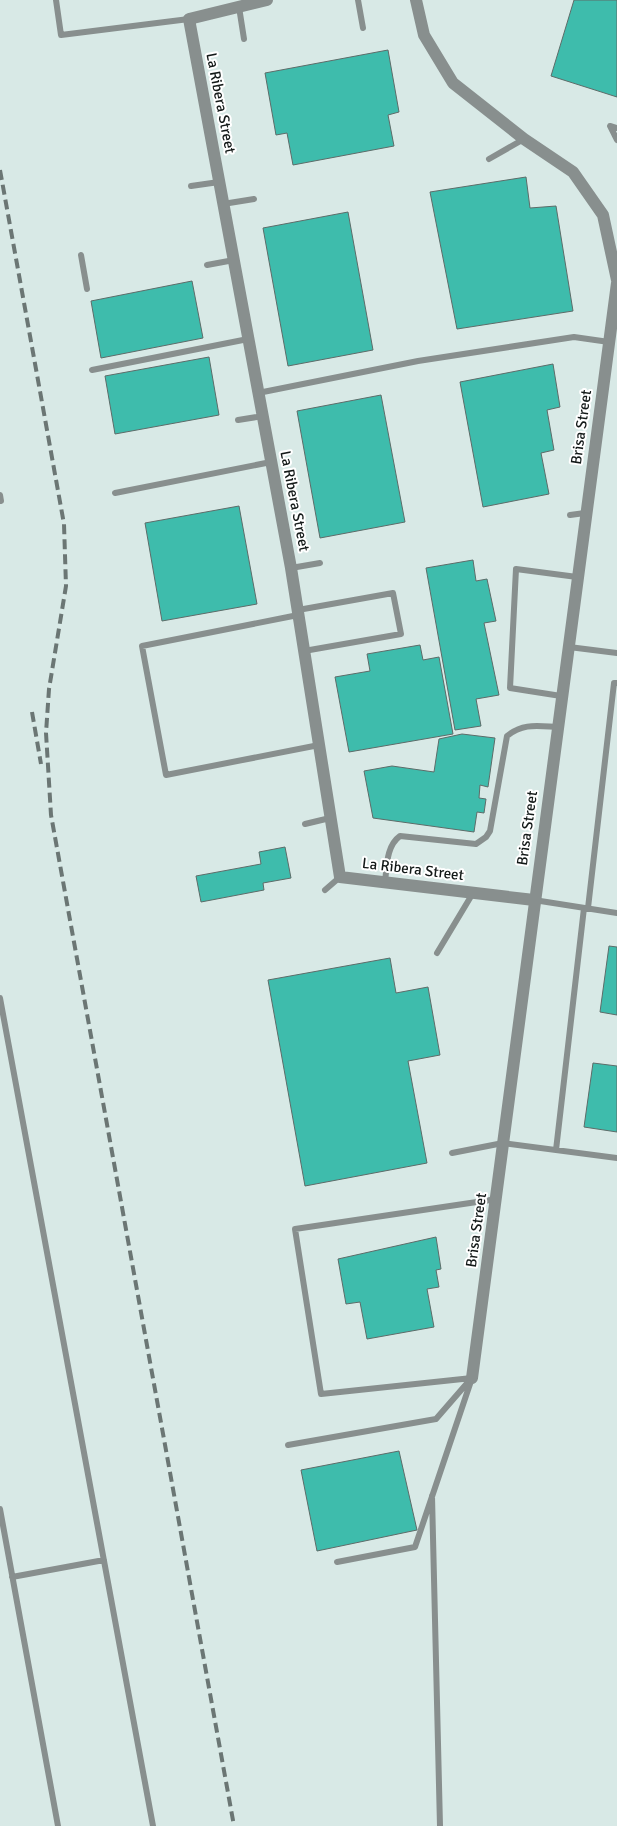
<svg xmlns="http://www.w3.org/2000/svg" width="617" height="1826" font-family="Signika,sans-serif">
	<style>
		.building { fill: #3ebcac; stroke: #5d6c69 }
		.lines { fill: none; stroke-linecap: round; stroke-linejoin: round }
		.lane { stroke: #888f8e; stroke-width: 6 }
		.street { stroke: #888f8e; stroke-width: 12 }
		.rail { stroke: #6b7674; stroke-width: 4; stroke-dasharray: 10 5; stroke-linecap: butt }
		.labels { text-anchor: middle; stroke-width: 4; stroke-linejoin: round; paint-order: stroke }
		.street-label { font-size: 15px; fill: #131918; stroke: #fff }
	</style>
	<rect width="100%" height="100%" fill="#d8e9e6"/>
	<!-- building -->
	<path class="building" d="M574,0H617V97L551,76Z
		M388,50L399,112L388,115L394,146L293,165L287,133L276,135L265,73Z
		M526,177L530,208L556,206L573,311L457,329L430,192Z
		M348,212L373,350L288,366L263,228Z
		M192,281L203,338L101,358L91,301Z
		M209,357L219,415L115,434L105,376Z
		M553,364L560,407L547,410L554,450L541,453L549,494L483,507L460,382Z
		M381,395L405,522L320,538L297,411Z
		M239,506L257,604L162,621L145,523Z
		M473,560L476,581L487,579L496,621L484,623L499,695L476,699L481,726L455,730L426,568Z
		M420,645L423,660L439,657L453,734L349,752L335,677L370,671L367,654Z
		M462,734L495,738L488,787L480,785L479,798L486,799L484,813L477,812L474,832L373,818L364,771L392,766L434,772L439,739Z
		M285,847L291,878L263,883L264,890L201,902L196,876L261,864L259,852Z
		M609,946L617,947V1015L600,1012Z
		M390,958L396,993L428,987L440,1055L408,1061L427,1163L305,1186L268,980Z
		M593,1063L617,1066V1132L584,1127Z
		M436,1237L441,1269L436,1270L439,1287L427,1289L434,1327L367,1339L360,1302L346,1304L338,1259Z
		M399,1451L417,1530L317,1551L301,1470Z"/>
	<g class="lines">
		<!-- lane -->
		<path class="lane" d="M56,0L61,35L189,19
			M358,0L363,28
			M239,7L244,39
			M617,128L610,126L617,140
			M489,159L524,139
			M191,186L219,182
			M223,204L254,199
			M81,255L87,289
			M207,265L234,260
			M92,370L248,339
			M258,393L418,361L574,337L609,342
			M238,420L263,416
			M115,493L271,462
			M0,495L1,501
			M570,515L585,513
			M291,568L320,563
			M298,610L393,593L401,634L304,651
			M298,615L142,646L166,775L319,745
			M569,647L617,653
			M561,696L510,688L516,569L577,577
			M305,824L330,818
			M385,882C387,867 386,846 400,836L476,844L486,837L490,831L507,736C523,723 537,726 557,727
			M325,890L340,877
			M534,900L617,913
			M588,908L614,683H617
			M437,953L473,893
			M0,998L153,1826
			M556,1150L584,908
			M452,1153L503,1143L617,1158
			M472,1378L321,1394L295,1229L497,1199
			M288,1445L436,1419L469,1381
			M432,1496L440,1826
			M0,1509L58,1826
			M337,1562L415,1547L472,1378
			M12,1577L104,1560"/>
		<!-- street -->
		<path class="street" d="M267,0L189,19L291,568L340,877L534,900
			M416,0L424,35L453,83L524,139L573,172L603,215L617,280
			M472,1378L617,283"/>
		<!-- rail -->
		<path class="rail" d="M0,170L64,524L66,586L49,689L46,733L51,815L234,1826
			M32,712L41,764"/>
	</g>
	<g class="labels">
		<!-- street labels -->
		<g class="street-label">
			<text transform="translate(221 103) rotate(79)" y="5">La Ribera Street</text>
			<text transform="translate(581 427) rotate(-82)" y="5">Brisa Street</text>
			<text transform="translate(295 501) rotate(79)" y="5">La Ribera Street</text>
			<text transform="translate(527 828) rotate(-82)" y="5">Brisa Street</text>
			<text transform="translate(413 869) rotate(7)" y="5">La Ribera Street</text>
			<text transform="translate(476 1230) rotate(-82)" y="5">Brisa Street</text>
		</g>
	</g>
</svg>
